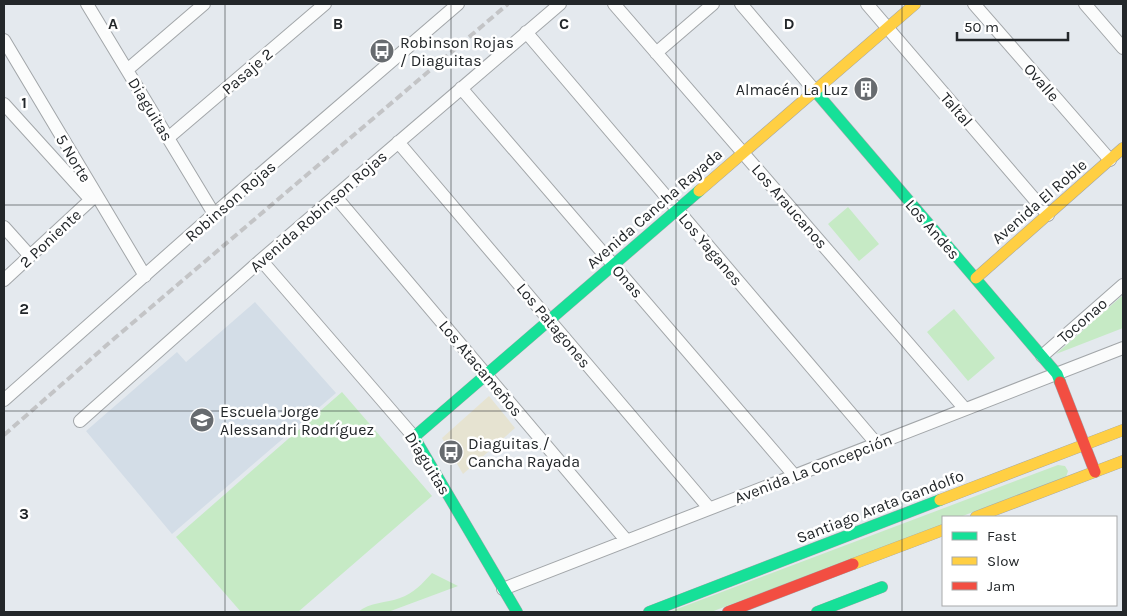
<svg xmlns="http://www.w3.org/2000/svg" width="1127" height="616" font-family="Karla,sans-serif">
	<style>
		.built { fill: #d3dde7 }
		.green { fill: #c6eac5 }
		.sand { fill: #e6e3d1 }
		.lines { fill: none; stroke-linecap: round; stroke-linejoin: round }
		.street-casing { stroke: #a2a6a9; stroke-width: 14 }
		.fast-casing { stroke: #a2a6a9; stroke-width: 12 }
		.slow-casing { stroke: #a2a6a9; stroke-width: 12 }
		.jam-casing { stroke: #a2a6a9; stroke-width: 12 }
		.street { stroke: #fbfcfc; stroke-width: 12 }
		.fast { stroke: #16e098; stroke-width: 11 }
		.slow { stroke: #ffcf43; stroke-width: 11 }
		.jam { stroke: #f24e42; stroke-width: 11 }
		.rail { stroke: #c3c4c6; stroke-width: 4; stroke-dasharray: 8 4; stroke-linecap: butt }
		.grid { fill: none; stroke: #23272a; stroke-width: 1; stroke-opacity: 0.55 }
		.labels { text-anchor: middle; stroke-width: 5; stroke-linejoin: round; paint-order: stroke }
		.poi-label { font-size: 16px; fill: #23272a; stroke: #fff; text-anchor: start }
		.street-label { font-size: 16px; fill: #23272a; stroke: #fff }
		.grid-label { font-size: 16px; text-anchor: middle; font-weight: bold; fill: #23272a; stroke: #fff; stroke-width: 5; stroke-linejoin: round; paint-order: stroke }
	</style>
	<rect width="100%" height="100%" fill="#e4e9ee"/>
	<!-- built -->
	<path class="built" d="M255,302L336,393L172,534L86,431L177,352L186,362Z"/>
	<!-- green -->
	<path class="green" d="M848,207L879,244L859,261L828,224Z
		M1123,295V328L1056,354Z
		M954,309L995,358L968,381L927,332Z
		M342,392L432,496L298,612H241L176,537Z
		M1058,465L1065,466L1068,471L1066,477L960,517H943V524L711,612H669Z
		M432,573L458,586L388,612H358C370,602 386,603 400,598C414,593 422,584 432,573Z"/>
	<!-- sand -->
	<path class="sand" d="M489,396L515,428L463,474L442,438Z"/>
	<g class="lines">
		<defs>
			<path id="street" d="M87,4L214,214
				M614,4L965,409
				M741,4L815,91
				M867,4L1048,215
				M974,4L1110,160
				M1085,4L1123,48
				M526,32L876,443
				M4,40L145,276
				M656,53L713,4
				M127,70L204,4
				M461,88L794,475
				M4,104L91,200
				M168,138L325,4
				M398,142L709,508
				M335,196L626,540
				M4,227L30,256
				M261,260L414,437
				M4,280L96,195
				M1042,356L1123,285
				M4,400L214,214L458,4
				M80,421L261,260L560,4
				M503,589L1123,348"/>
			<path id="fast" d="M815,91L1057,374L1060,382
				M517,612L414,437L699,191
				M649,612L940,500
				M817,612L882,587"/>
			<path id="slow" d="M699,191L915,4
				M976,278L1123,148
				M940,500L1123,430
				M976,517L1123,461
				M853,564L943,530"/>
			<path id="jam" d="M1060,382L1095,472
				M728,612L853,564"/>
		</defs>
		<!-- street casing -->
		<use href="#street" class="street-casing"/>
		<!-- fast casing -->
		<use href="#fast" class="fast-casing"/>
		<!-- slow casing -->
		<use href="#slow" class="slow-casing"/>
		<!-- jam casing -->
		<use href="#jam" class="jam-casing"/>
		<!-- street -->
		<use href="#street" class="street"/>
		<!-- fast -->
		<use href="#fast" class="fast"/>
		<!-- slow -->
		<use href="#slow" class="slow"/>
		<!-- jam -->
		<use href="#jam" class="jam"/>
		<!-- rail -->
		<path class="rail" d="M4,435L116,337L508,4"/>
	</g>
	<!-- grid -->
	<path class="grid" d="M225,4V612M451,4V612M676,4V612M902,4V612M4,205H1123M4,411H1123"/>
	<!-- icons -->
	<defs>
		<symbol id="bus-disc" viewBox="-11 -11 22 22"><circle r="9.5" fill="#676b6f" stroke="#fff"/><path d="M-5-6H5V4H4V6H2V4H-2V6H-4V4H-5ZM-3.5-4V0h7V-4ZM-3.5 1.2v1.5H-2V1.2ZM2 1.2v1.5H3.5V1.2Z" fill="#fff"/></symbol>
		<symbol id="building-disc" viewBox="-11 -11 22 22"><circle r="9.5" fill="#676b6f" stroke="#fff"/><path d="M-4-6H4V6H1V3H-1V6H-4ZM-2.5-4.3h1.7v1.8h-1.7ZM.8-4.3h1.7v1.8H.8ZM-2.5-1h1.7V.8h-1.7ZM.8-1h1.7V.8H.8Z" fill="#fff"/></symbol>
		<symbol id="school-disc" viewBox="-11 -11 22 22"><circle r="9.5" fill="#676b6f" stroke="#fff"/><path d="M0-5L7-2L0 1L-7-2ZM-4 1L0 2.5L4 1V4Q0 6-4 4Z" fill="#fff"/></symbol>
	</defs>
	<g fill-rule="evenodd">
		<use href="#bus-disc" x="368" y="37" width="28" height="28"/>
		<use href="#building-disc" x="852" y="75" width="28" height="28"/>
		<use href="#school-disc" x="188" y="406" width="28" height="28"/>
		<use href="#bus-disc" x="437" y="438" width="28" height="28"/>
	</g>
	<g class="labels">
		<!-- poi labels -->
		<g class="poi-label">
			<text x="400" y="48">Robinson Rojas<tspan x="400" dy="18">/ Diaguitas</tspan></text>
			<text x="848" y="95" text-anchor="end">Almacén La Luz</text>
			<text x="220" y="417">Escuela Jorge<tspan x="220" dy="18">Alessandri Rodríguez</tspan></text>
			<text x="468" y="449">Diaguitas /<tspan x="468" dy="18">Cancha Rayada</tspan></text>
		</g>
		<!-- street labels -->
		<g class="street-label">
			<text transform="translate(247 71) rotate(-41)" y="6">Pasaje 2</text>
			<text transform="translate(1042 82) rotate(49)" y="6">Ovalle</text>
			<text transform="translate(151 109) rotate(59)" y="6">Diaguitas</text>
			<text transform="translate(957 109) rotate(49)" y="6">Taltal</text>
			<text transform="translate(74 158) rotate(59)" y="6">5 Norte</text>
			<text transform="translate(230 201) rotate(-41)" y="6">Robinson Rojas</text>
			<text transform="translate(1039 201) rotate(-41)" y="6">Avenida El Roble</text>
			<text transform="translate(790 206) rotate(49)" y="6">Los Araucanos</text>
			<text transform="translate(654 208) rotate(-41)" y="6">Avenida Cancha Rayada</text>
			<text transform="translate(318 211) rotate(-41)" y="6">Avenida Robinson Rojas</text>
			<text transform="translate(933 229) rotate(49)" y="6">Los Andes</text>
			<text transform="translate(50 238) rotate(-43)" y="6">2 Poniente</text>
			<text transform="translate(711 249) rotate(50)" y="6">Los Yaganes</text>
			<text transform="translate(628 281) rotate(49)" y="6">Onas</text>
			<text transform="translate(1082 320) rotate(-41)" y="6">Toconao</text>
			<text transform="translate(554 325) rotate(50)" y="6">Los Patagones</text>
			<text transform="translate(481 368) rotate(50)" y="6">Los Atacameños</text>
			<text transform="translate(428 463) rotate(58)" y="6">Diaguitas</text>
			<text transform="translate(813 468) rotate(-21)" y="6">Avenida La Concepción</text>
			<text transform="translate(880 506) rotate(-21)" y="6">Santiago Arata Gandolfo</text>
		</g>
	</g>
	<g class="grid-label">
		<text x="113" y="29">A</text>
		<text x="338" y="29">B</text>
		<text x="564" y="29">C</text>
		<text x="789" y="29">D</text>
		<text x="24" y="108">1</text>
		<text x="24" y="314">2</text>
		<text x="24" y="519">3</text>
	</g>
	<!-- border -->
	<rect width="1127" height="616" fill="none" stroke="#23272a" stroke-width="10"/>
	<!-- legend -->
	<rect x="942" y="516" width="175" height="90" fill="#ffffff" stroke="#a7a9aa"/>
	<rect x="952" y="532" width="25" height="8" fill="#16e098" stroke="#a7a9aa"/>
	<text x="987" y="541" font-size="15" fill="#23272a">Fast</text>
	<rect x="952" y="557" width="25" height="8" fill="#ffcf43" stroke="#a7a9aa"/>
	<text x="987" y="566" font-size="15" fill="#23272a">Slow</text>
	<rect x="952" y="582" width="25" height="8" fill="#f24e42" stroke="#a7a9aa"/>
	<text x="987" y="591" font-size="15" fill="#23272a">Jam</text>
	<!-- scale -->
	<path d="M957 32v8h111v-8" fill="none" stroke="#23272a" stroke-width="2.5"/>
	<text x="964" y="32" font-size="15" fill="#23272a" stroke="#ffffff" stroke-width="4" paint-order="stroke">50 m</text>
</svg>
